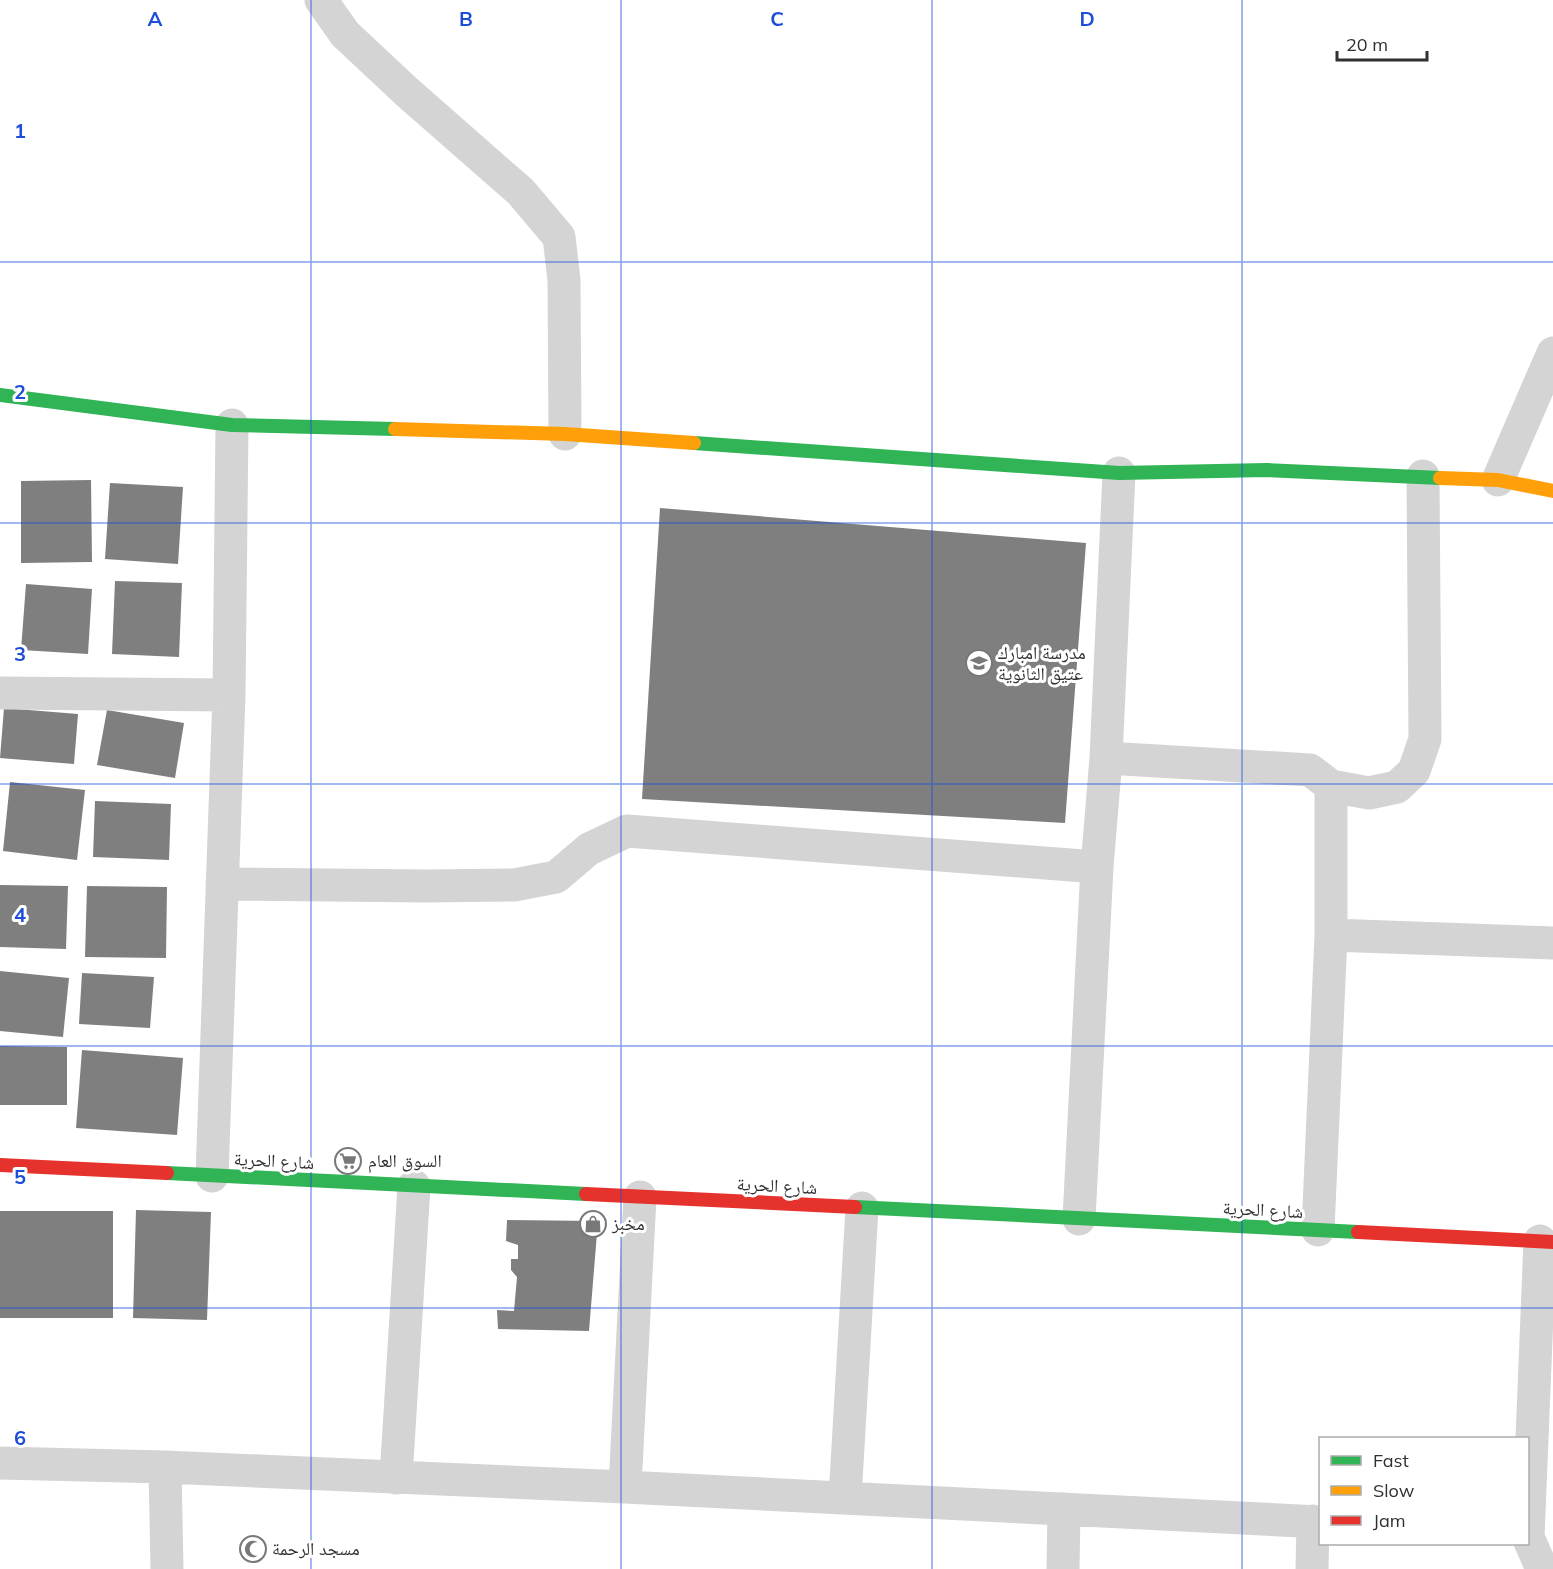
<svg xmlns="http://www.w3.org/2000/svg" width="1553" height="1569" font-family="Mulish,'Noto Naskh Arabic',sans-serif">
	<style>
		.building { fill: #7f7f7f }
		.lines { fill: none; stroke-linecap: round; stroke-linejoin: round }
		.street { stroke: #d4d4d4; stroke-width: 33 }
		.fast { stroke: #30b455; stroke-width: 14 }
		.slow { stroke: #ff9f0a; stroke-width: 14 }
		.jam { stroke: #e5322d; stroke-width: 14 }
		.grid { fill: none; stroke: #1d4ed8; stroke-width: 1.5; stroke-opacity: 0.55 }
		.labels { text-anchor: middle; stroke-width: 6; stroke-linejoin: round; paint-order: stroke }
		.poi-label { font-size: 18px; fill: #303030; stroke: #fff; text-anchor: start }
		.street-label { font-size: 18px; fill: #303030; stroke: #fff }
		.grid-label { font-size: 20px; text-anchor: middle; font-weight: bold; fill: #1d4ed8; stroke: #fff; stroke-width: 6; stroke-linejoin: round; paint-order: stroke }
	</style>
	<rect width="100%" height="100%" fill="#fff"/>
	<!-- building -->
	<path class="building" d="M91,480L92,562L21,563V481Z
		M110,483L183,487L178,564L105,559Z
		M660,508L1086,543L1065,823L642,799Z
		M115,581L182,583L179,657L112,654Z
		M26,584L92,589L88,654L21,650Z
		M4,708L78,714L74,764L0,758Z
		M107,710L184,723L175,778L97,765Z
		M10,782L85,790L77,860L3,851Z
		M95,801L171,804L169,860L93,857Z
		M0,885L68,886L66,949L0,947Z
		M87,886L167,887L166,958L85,957Z
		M0,971L69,978L63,1037L0,1031Z
		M82,973L154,977L150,1028L79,1024Z
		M0,1046L67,1047V1105H0Z
		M82,1050L183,1058L177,1135L76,1128Z
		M136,1210L211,1212L207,1320L133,1318Z
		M0,1211H113V1318H0Z
		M507,1220L598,1221L589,1331L498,1329L497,1310L514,1311L517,1277L511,1270V1259H518V1245L506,1241Z"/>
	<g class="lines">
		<!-- street -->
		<path class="street" d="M321,0L345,34L407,92L521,192L559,237L564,280L565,434
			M1498,480L1553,353
			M0,693L229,695L232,425
			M1106,758L1310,770L1331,786L1369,793L1397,787L1414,771L1425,739L1423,476
			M222,884L427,886L514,885L556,877L589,849L627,831L1097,867
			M1331,935L1553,943
			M212,1176L229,695
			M1079,1219L1097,867L1106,758L1119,473
			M1318,1230L1331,935V786
			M1540,1241L1528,1537L1542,1569
			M0,1463L165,1467L625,1487L1320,1522
			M165,1467L167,1569
			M396,1478L414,1186
			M625,1487L640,1197
			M845,1498L862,1208
			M1063,1569L1064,1509
			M1312,1569L1313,1521"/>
		<!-- fast -->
		<path class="fast" d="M0,395L232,425L395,429
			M694,443L1119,473L1267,470L1440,478
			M167,1173L586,1194
			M855,1207L1358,1232"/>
		<!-- slow -->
		<path class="slow" d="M395,429L565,434L694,443
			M1440,478L1498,480L1553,491"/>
		<!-- jam -->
		<path class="jam" d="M0,1165L167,1173
			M586,1194L855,1207
			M1358,1232L1553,1242"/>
	</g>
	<!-- grid -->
	<path class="grid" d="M311,0V1569M621,0V1569M932,0V1569M1242,0V1569M0,262H1553M0,523H1553M0,784H1553M0,1046H1553M0,1308H1553"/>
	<!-- icons -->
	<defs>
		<symbol id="school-ring" viewBox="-11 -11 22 22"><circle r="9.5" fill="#fff" stroke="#787878" stroke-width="1.5"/><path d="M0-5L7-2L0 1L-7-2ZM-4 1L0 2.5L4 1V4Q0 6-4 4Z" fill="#787878"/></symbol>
		<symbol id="supermarket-ring" viewBox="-11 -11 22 22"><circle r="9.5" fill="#fff" stroke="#787878" stroke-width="1.5"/><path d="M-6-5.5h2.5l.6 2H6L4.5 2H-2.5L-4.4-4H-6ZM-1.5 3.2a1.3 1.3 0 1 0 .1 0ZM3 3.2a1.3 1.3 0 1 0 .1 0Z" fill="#787878"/></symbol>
		<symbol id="shop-ring" viewBox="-11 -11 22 22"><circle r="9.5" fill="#fff" stroke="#787878" stroke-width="1.5"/><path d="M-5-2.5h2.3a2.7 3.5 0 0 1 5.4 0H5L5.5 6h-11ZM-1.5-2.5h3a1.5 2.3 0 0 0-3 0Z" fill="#787878"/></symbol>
		<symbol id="mosque-ring" viewBox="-11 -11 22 22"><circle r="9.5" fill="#fff" stroke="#787878" stroke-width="1.5"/><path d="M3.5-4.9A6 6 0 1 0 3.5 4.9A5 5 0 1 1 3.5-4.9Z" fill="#787878"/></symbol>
	</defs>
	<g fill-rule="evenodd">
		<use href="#school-ring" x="964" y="648" width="30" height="30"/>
		<use href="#supermarket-ring" x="333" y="1146" width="30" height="30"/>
		<use href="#shop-ring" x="578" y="1209" width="30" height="30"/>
		<use href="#mosque-ring" x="238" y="1534" width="30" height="30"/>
	</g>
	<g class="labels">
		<!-- poi labels -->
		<g class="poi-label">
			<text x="998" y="659">مدرسة امبارك<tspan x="998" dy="21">عتيق الثانوية</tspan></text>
			<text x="368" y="1167">السوق العام</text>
			<text x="612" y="1230">مخبز</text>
			<text x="272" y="1555">مسجد الرحمة</text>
		</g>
		<!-- street labels -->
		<g class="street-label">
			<text transform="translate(274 1161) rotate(3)" y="6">شارع الحرية</text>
			<text transform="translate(777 1186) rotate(3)" y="6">شارع الحرية</text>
			<text transform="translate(1263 1210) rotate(3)" y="6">شارع الحرية</text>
		</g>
	</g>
	<g class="grid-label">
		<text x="155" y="26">A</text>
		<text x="466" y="26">B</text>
		<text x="777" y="26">C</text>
		<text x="1087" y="26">D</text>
		<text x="20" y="138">1</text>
		<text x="20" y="399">2</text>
		<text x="20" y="661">3</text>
		<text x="20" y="922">4</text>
		<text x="20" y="1184">5</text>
		<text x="20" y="1445">6</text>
	</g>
	<!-- legend -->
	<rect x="1319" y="1437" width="210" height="108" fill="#ffffff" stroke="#acacac" stroke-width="1.5"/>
	<rect x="1331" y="1456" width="30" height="9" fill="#30b455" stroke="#acacac" stroke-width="1.5"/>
	<text x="1373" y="1467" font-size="18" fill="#303030">Fast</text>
	<rect x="1331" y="1486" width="30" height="9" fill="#ff9f0a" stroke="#acacac" stroke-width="1.5"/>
	<text x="1373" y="1497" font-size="18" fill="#303030">Slow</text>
	<rect x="1331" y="1516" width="30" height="9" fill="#e5322d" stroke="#acacac" stroke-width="1.5"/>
	<text x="1373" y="1527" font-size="18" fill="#303030">Jam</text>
	<!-- scale -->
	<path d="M1337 51v9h90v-9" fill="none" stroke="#303030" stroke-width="3"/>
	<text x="1346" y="51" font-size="18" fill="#303030" stroke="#ffffff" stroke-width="4.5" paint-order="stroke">20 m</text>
</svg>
